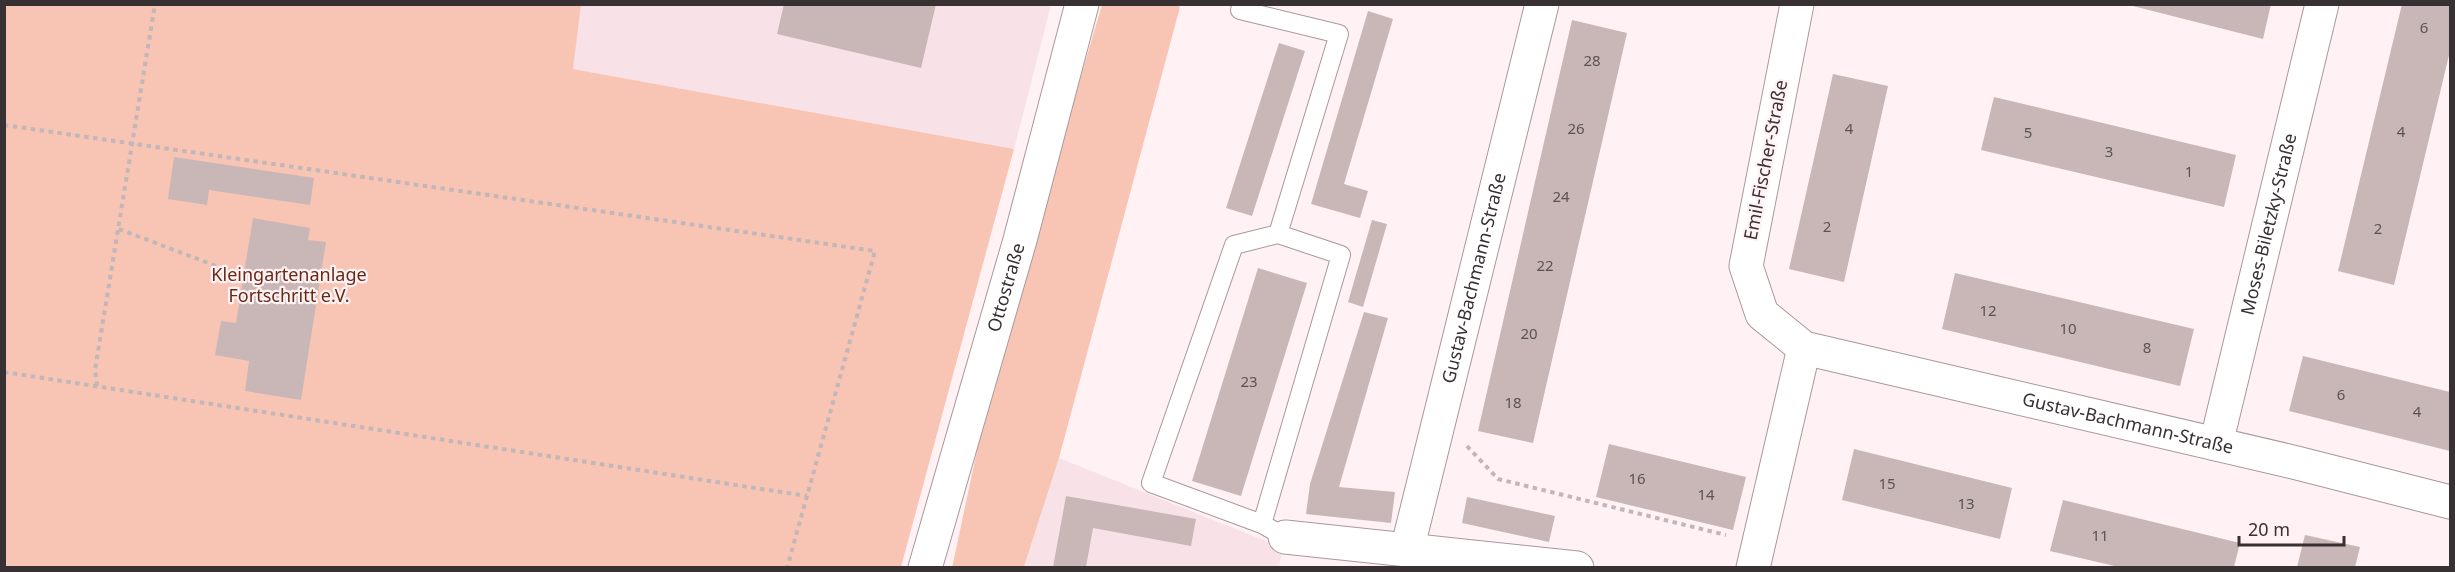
<svg xmlns="http://www.w3.org/2000/svg" width="2455" height="572" font-family="'Noto Sans',sans-serif">
	<style>
		.built { fill: #f8e2e7 }
		.green { fill: #f8c5b5 }
		.building { fill: #c8b7b6 }
		.lines { fill: none; stroke-linecap: round; stroke-linejoin: round }
		.service-casing { stroke: #a8989c; stroke-width: 20 }
		.minor-casing { stroke: #a8989c; stroke-width: 35 }
		.path { stroke: #c2b6b8; stroke-width: 4; stroke-dasharray: 4.5 4.5; stroke-linecap: butt }
		.service { stroke: #fff; stroke-width: 18 }
		.minor { stroke: #fff; stroke-width: 33 }
		.labels { text-anchor: middle; stroke-width: 4.5; stroke-linejoin: round; paint-order: stroke }
		.number-label { font-size: 15px; fill: #5c5254 }
		.street-label { font-size: 18px; fill: #383133; stroke: #fff1f4 }
		.park-label { font-size: 18px; fill: #672a15; stroke: #fff1f4 }
	</style>
	<rect width="100%" height="100%" fill="#fff1f4"/>
	<!-- built -->
	<path class="built" d="M581,5H1051L1014,149L572,69Z
		M1059,458L1283,548L1279,567L1024,568Z"/>
	<!-- green -->
	<path class="green" d="M1174,4L1180,7L1059,458L1024,567L952,568L995,366L1102,5Z
		M4,5H581L573,69L1014,149L901,567H5Z"/>
	<!-- building -->
	<path class="building" d="M784,4H936L921,68L777,34Z
		M2125,4H2271L2263,39Z
		M2402,4H2450V51L2394,285L2338,271Z
		M1368,11L1393,19L1344,184L1368,191L1360,218L1311,204Z
		M1572,20L1627,33L1533,443L1478,431Z
		M1279,43L1305,51L1252,216L1226,208Z
		M1833,74L1888,86L1844,282L1789,269Z
		M1994,97L2236,155L2224,207L1981,150Z
		M174,157L314,178L310,205L209,190L207,205L168,199Z
		M253,218L310,228L308,240L326,242L301,400L245,391L249,361L215,355L221,321L236,323Z
		M1372,220L1387,224L1363,307L1348,302Z
		M1258,268L1307,283L1241,496L1192,481Z
		M1955,273L2194,329L2180,386L1942,329Z
		M1364,312L1388,318L1339,487L1395,492L1391,523L1306,514L1310,484Z
		M2303,356L2450,392V451L2289,411Z
		M1609,444L1746,477L1733,530L1596,497Z
		M1854,449L2012,488L2000,539L1842,500Z
		M1066,496L1196,519L1191,546L1093,528L1086,567H1053Z
		M1467,497L1555,516L1549,542L1462,523Z
		M2063,500L2240,543L2234,567H2119L2050,551Z
		M2305,535L2360,547L2355,567H2297Z"/>
	<g class="lines">
		<defs>
			<path id="service" d="M1240,10L1339,34L1278,234L1234,245L1151,483L1262,524L1285,537
				M1262,524L1341,255L1278,234"/>
			<g id="minor">
				<path id="s1" d="M1797,4L1746,266L1762,314L1804,348L2293,462L2450,502"/>
				<path id="s2" d="M2216,444L2322,4"/>
				<path d="M1285,537L1577,568"/>
				<path id="s3" d="M1407,550L1542,4"/>
				<path id="s4" d="M925,568L1020,240L1082,4"/>
				<path d="M1753,568L1804,348"/>
			</g>
		</defs>
		<!-- service casing -->
		<use href="#service" class="service-casing"/>
		<!-- minor casing -->
		<use href="#minor" class="minor-casing"/>
		<!-- path -->
		<path class="path" d="M4,125L875,251L787,568
			M119,229L237,274
			M4,372L807,496
			M97,386L95,370L155,4
			M1467,446L1498,479L1726,535"/>
		<!-- service -->
		<use href="#service" class="service"/>
		<!-- minor -->
		<use href="#minor" class="minor"/>
	</g>
	<g class="labels">
		<!-- number labels -->
		<g class="number-label">
			<text x="2424" y="33">6</text>
			<text x="1592" y="66">28</text>
			<text x="1576" y="134">26</text>
			<text x="1849" y="134">4</text>
			<text x="2401" y="137">4</text>
			<text x="2028" y="138">5</text>
			<text x="2109" y="157">3</text>
			<text x="2189" y="177">1</text>
			<text x="1561" y="202">24</text>
			<text x="1827" y="232">2</text>
			<text x="2378" y="234">2</text>
			<text x="1545" y="271">22</text>
			<text x="1988" y="316">12</text>
			<text x="2068" y="334">10</text>
			<text x="1529" y="339">20</text>
			<text x="2147" y="353">8</text>
			<text x="1249" y="387">23</text>
			<text x="2341" y="400">6</text>
			<text x="1513" y="408">18</text>
			<text x="2417" y="417">4</text>
			<text x="1637" y="484">16</text>
			<text x="1887" y="489">15</text>
			<text x="1706" y="500">14</text>
			<text x="1966" y="509">13</text>
			<text x="2100" y="541">11</text>
		</g>
		<!-- street labels -->
		<g class="street-label">
			<text transform="translate(1766 160) rotate(-79)" y="6">Emil-Fischer-Straße</text>
			<text dy="6" stroke="none"><textPath href="#s2" startOffset="226">Moses-Biletzky-Straße</textPath></text>
			<text dy="6" stroke="none"><textPath href="#s3" startOffset="280">Gustav-Bachmann-Straße</textPath></text>
			<text dy="6" stroke="none"><textPath href="#s4" startOffset="292">Ottostraße</textPath></text>
			<text dy="6" stroke="none"><textPath href="#s1" startOffset="704">Gustav-Bachmann-Straße</textPath></text>
		</g>
		<!-- park labels -->
		<g class="park-label">
			<text x="289" y="281">Kleingartenanlage<tspan x="289" dy="21">Fortschritt e.V.</tspan></text>
		</g>
	</g>
	<!-- border -->
	<rect width="2455" height="572" fill="none" stroke="#383133" stroke-width="12"/>
	<!-- scale -->
	<path d="M2239 536v9h105v-9" fill="none" stroke="#383133" stroke-width="3"/>
	<text x="2248" y="536" font-size="18" fill="#383133" stroke="#fff1f4" stroke-width="4.5" paint-order="stroke">20 m</text>
</svg>
